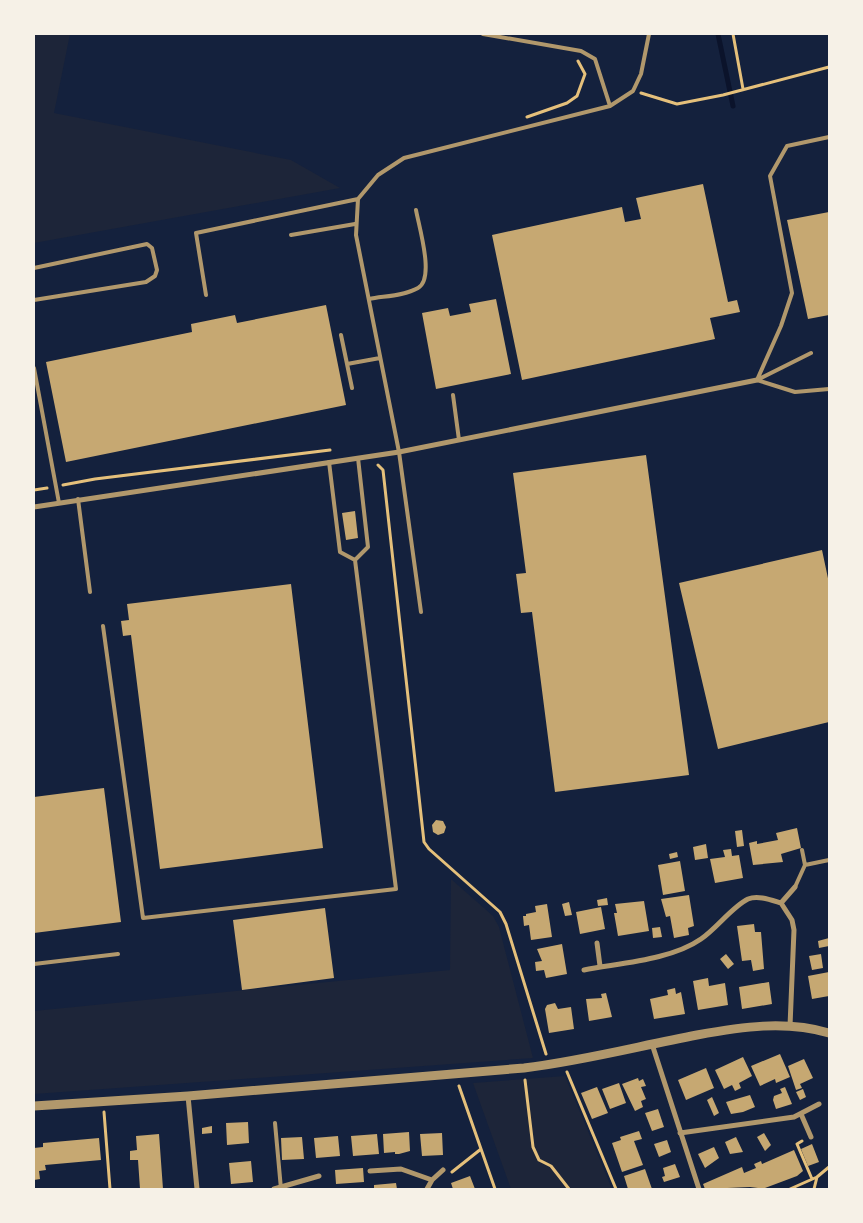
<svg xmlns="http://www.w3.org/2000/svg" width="863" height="1223" font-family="'DM Sans',sans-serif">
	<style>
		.green { fill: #1d2539 }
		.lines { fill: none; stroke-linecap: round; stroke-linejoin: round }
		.stream { stroke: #0b132b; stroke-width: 5 }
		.building { fill: #c6a872 }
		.path { stroke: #e5c07b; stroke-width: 3 }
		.service { stroke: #b1986c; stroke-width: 4 }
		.minor { stroke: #b1986c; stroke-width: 5 }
		.tertiary { stroke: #b1986c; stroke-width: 9 }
	</style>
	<rect width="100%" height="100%" fill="#14213d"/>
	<!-- green -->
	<path class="green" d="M34,34H70L54,113L291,160L340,188L34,243Z
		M451,879L493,916L499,927L533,1058L34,1094V1011L450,970Z
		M565,1076L612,1189H511L473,1083Z"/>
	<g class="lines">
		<!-- stream -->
		<path class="stream" d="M718,34L733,106"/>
	</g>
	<!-- building -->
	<path class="building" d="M703,184L728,302L737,300L740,312L710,318L715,339L522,380L492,235L622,207L625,222L641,219L636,198Z
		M829,212V315L808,319L787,220Z
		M496,299L511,374L436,389L422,313L448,308L450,316L471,312L469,304Z
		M326,305L346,405L66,462L46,362L192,332L191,324L235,315L237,323Z
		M646,455L689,775L555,792L532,612L521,613L516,574L526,573L513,473Z
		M355,511L358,538L346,540L342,513Z
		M822,550L829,583V722L718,749L679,583Z
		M291,584L323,848L160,869L131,635L123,636L121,621L129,620L127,604Z
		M104,788L121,922L34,933V797Z
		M436,820L443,821L446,827L444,833L438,835L433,832L432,825Z
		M797,828L801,848L781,854L783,862L753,865L749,843L757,841V844L778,840L776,833Z
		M742,830L744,846L737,847L735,831Z
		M706,844L708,858L695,860L693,847Z
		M731,849L732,856L739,855L743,878L715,883L710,859L725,857L723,850Z
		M677,852L678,857L670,859L669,854Z
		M680,861L685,891L663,895L658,865Z
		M689,895L694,926L688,928L689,935L674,938L670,916L666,917L661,899Z
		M607,898L608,905L598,906L597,900Z
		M644,901L649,931L618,936L614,913H617L615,904Z
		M569,902L572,915L565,916L562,904Z
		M547,904L552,937L531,940L529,925L524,926L523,916H526V914L536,912L535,906Z
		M601,907L605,929L580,934L576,912Z
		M325,908L334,978L242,990L233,920Z
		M754,924L755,932H761L764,969L753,971L751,960L742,961L737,926Z
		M660,927L662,937L653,938L652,928Z
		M829,938V946L819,948L818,941Z
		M562,944L567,974L546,978L544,970L536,971L535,962L542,961L537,949Z
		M726,954L734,964L728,969L720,959Z
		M821,954L823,968L812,970L809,956Z
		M829,972V996L812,999L808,976Z
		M708,978L709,986L725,983L728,1005L698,1010L693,981Z
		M769,982L772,1004L742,1009L739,987Z
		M675,988L676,994L681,992L685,1014L654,1019L650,999L668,995L667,990Z
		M606,993L612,1017L589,1021L586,999L602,998L601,994Z
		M555,1003L558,1009L571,1007L574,1029L549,1033L545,1009L547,1005Z
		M780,1054L790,1077L776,1083L775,1079L760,1086L751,1066Z
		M743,1057L752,1076L739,1083L741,1088L735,1091L732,1085L724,1089L715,1070Z
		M804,1059L813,1078L800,1084L802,1088L796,1090L788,1066Z
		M706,1068L714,1088L686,1100L678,1080Z
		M638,1078L639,1081L643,1079L646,1086L641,1087L646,1099L641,1101L643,1107L635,1111L622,1084Z
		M619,1083L626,1103L610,1109L602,1089Z
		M597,1087L608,1113L592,1119L581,1093Z
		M785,1087L792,1104L776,1109L773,1100L774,1096L782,1093L780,1089Z
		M803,1089L806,1097L800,1100L796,1092Z
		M750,1095L755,1107L743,1112L731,1114L726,1102Z
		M712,1097L719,1113L714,1116L707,1100Z
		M658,1109L664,1127L652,1131L645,1113Z
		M248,1122L249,1143L227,1145L226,1123Z
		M212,1126V1133L202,1134V1128Z
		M639,1131L642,1139L634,1141L643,1165L622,1172L612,1143L621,1140L620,1137Z
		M409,1132L410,1151L399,1154H395V1152L384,1153L383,1134Z
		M442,1133L443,1155L422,1156L420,1134Z
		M764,1133L771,1145L765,1151L757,1137Z
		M159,1134L163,1189H140L138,1160H130V1151L137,1150L136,1136Z
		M377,1134L379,1154L353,1156L351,1136Z
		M338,1136L340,1156L316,1158L314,1138Z
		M302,1137L304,1159L282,1160L281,1138Z
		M736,1137L743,1152L730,1154L725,1142Z
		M99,1138L101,1160L45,1165L46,1170L39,1171L40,1179L34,1180V1148L43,1147V1143Z
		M667,1140L671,1152L659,1157L654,1144Z
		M812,1144L819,1162L808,1166L801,1149Z
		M714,1147L719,1158L705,1168L698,1154Z
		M794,1150L803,1171L797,1176L765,1188V1189L750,1187L705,1189L703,1184L742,1167L744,1173L756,1168L754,1164L761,1161L762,1164Z
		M251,1161L253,1182L231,1184L229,1163Z
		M675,1164L680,1177L664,1182L662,1177L665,1176L663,1168Z
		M363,1168L364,1182L336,1184L335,1170Z
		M645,1169L652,1189H628L624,1176Z
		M470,1176L475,1189H453L451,1183Z
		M396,1183L397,1189H374V1185Z"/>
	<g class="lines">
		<!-- path -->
		<path class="path" d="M733,34L743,89
			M641,93L677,104L723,95L829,67
			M527,117L567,103L577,96L585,74L578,61
			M378,465L383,470L424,842L429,849L500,912L506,924L546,1054
			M63,485L95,479L330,450
			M34,490L47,488
			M567,1072L616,1189
			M525,1080L533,1147L539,1160L551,1166L569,1189
			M459,1086L495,1189
			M104,1112L110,1189
			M802,1141L797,1144L812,1179
			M452,1172L481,1149
			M790,1189L817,1177
			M814,1189L817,1177L829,1167"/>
		<!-- service -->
		<path class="service" d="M483,34L581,51L595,59L610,106
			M291,235L355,224
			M34,268L147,244L152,248L157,270L155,276L146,282L34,300
			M206,295L196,233L358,199
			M369,299C384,296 404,296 418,288C435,279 419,227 416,210
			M341,335L352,388
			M347,364L380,358
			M34,368L59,503
			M757,380L781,326L792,293L770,176L787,146L829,137
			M757,380L795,392L829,389
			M757,380L811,353
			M453,395L459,440
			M329,462L340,552L355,560L368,547L358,458
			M78,499L90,592
			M421,612L399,452L356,235L358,199L378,175L404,158L610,106L633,91L641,74L649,34
			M103,626L143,918L396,889L355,560
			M805,865L829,860
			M795,887L805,865L802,850
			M34,964L118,954
			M275,1123L281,1189"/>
		<!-- minor -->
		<path class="minor" d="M34,507L399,452L757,380
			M781,903L795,887
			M597,943L600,966
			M584,970C620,963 671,960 701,939C716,929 733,906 748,899C758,895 771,900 781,903L792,920L794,930L790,1026
			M652,1044L699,1189
			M188,1096L197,1189
			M801,1114L811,1137
			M680,1133L794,1117L819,1104
			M370,1171L401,1169L432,1180
			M274,1189L319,1176
			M427,1189L432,1180L443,1170"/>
		<!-- tertiary -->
		<path class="tertiary" d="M34,1106L188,1096L524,1068C582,1061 639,1046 697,1035C741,1027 785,1020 829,1033"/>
	</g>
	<!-- border -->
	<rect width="863" height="1223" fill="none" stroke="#f6f1e7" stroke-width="70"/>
</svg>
